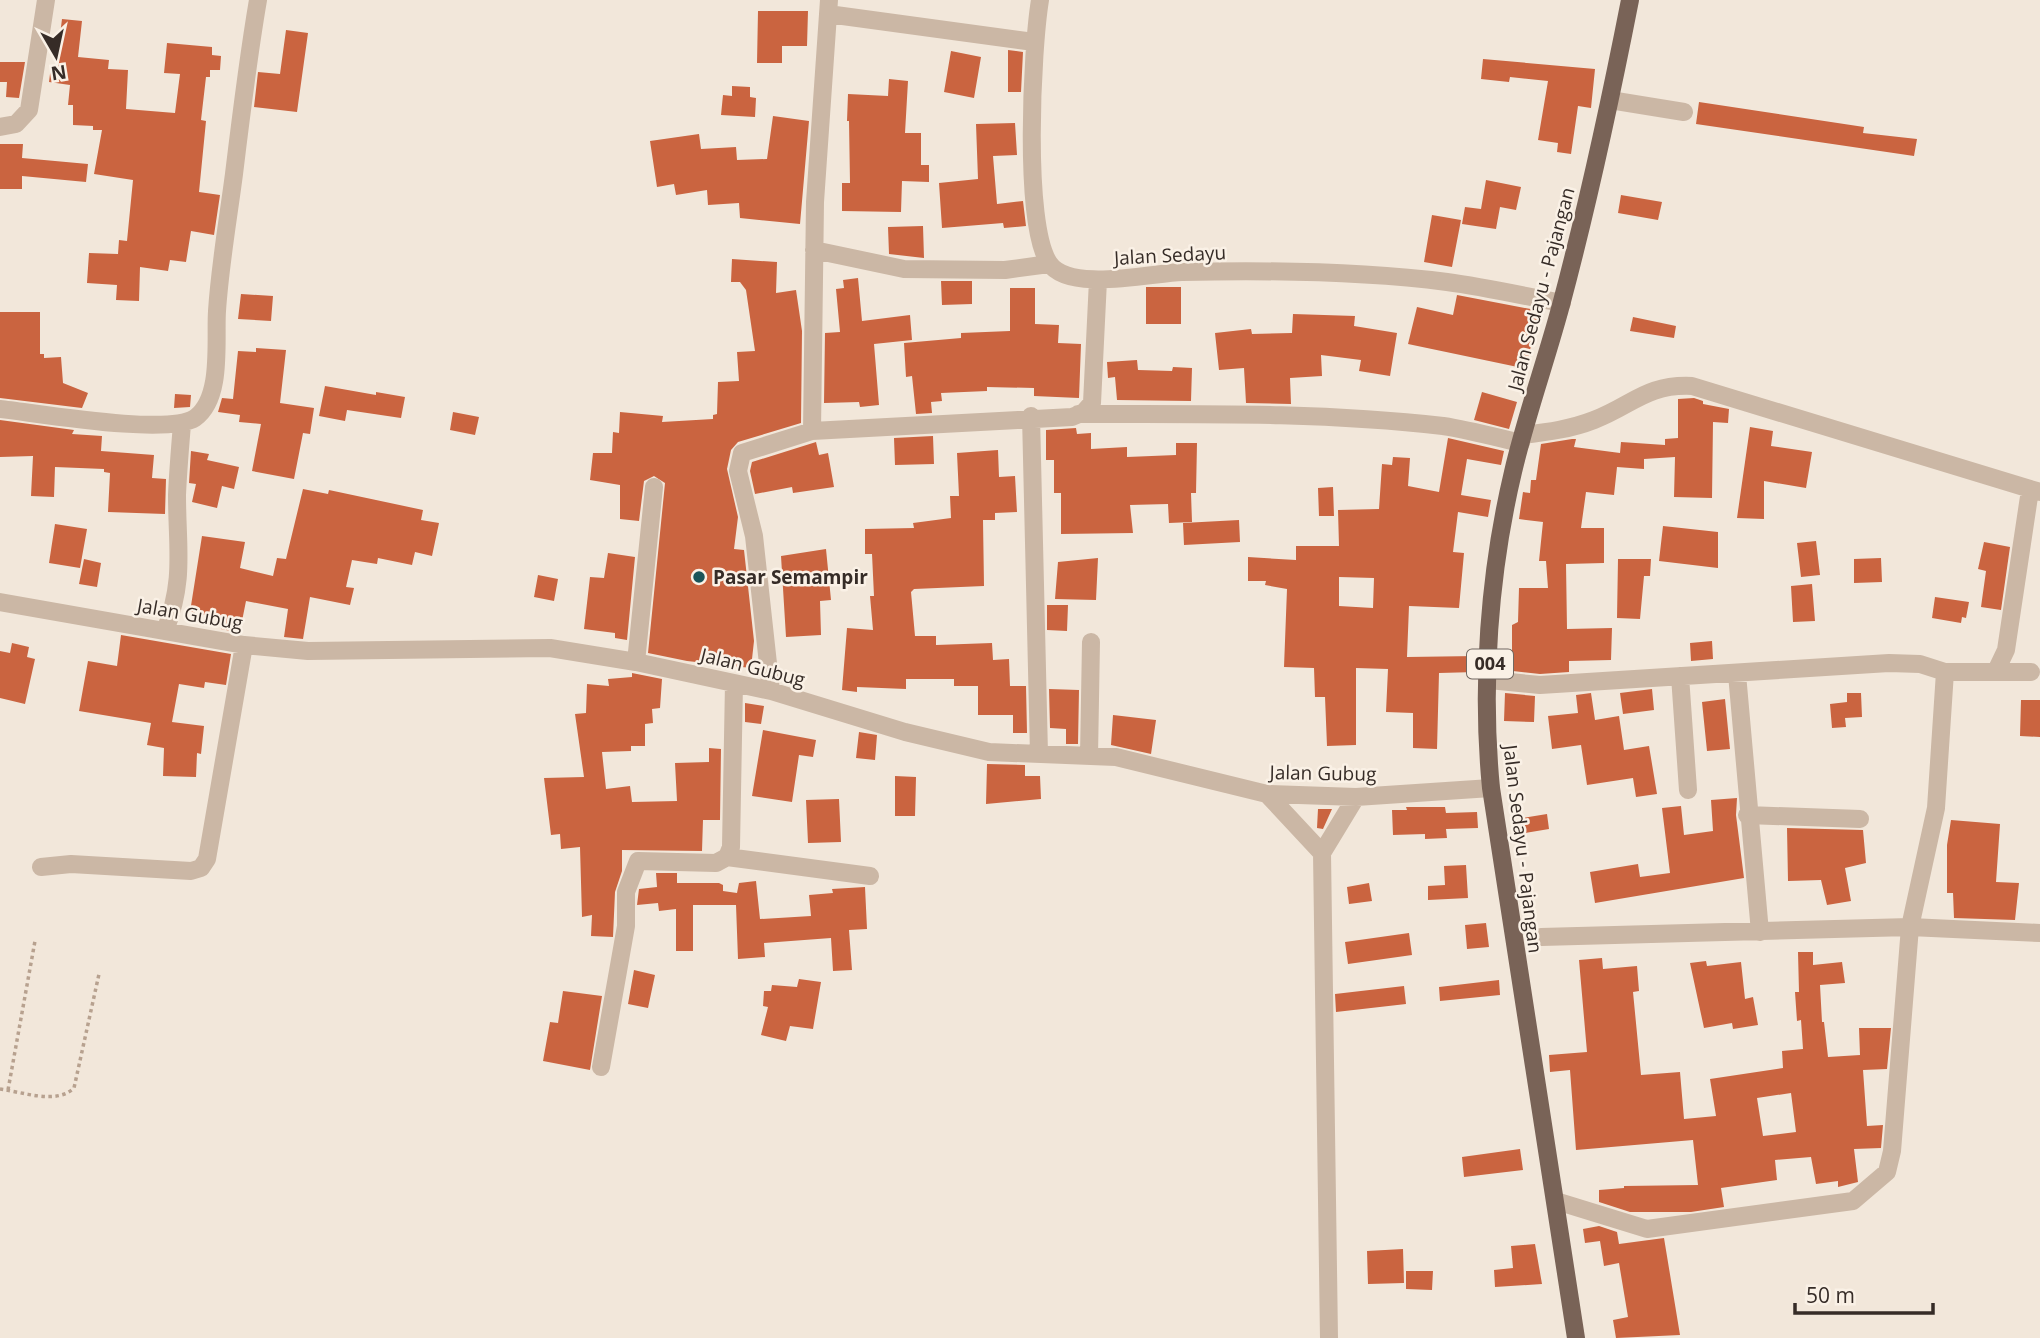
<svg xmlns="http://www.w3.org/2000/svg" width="2040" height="1338" font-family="'Open Sans',sans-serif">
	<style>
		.building { fill: #ca6440; fill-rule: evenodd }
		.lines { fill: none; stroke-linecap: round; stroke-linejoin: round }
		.path { stroke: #b7a18f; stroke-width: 3.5; stroke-dasharray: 3.5 3.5; stroke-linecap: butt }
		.minor { stroke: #cbb7a5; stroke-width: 18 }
		.major { stroke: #796357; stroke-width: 18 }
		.poi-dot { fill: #1b5459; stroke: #faf1e6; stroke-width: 2.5 }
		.labels { text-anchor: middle; stroke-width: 5; stroke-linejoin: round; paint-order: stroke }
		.shield { fill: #faf1e6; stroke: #716760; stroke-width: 2 }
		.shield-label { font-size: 18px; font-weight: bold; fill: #362c27 }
		.street-label { font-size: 19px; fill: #362c27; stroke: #faf1e6 }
		.poi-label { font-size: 19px; font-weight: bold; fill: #362c27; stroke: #faf1e6; text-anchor: start }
	</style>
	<rect width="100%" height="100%" fill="#f2e7da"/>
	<!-- building -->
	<path class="building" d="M758,11H808L807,46H782V63H757Z
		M62,19L82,21L78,57L109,60L108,69L128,70L126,109L175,113L180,74L164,73L167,43L212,47V55L221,56L220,70H210V77H206L201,120L206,121L199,192L220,195L214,235L191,231L186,262L170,260L168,271L140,267L139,301L116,300L117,285L87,283L89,253L118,254L119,240L127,241L133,180L94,174L102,130H93V126L73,125V105H68L70,85L49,82L51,66L56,67Z
		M286,30L308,33L297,112L254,107L258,72L280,74Z
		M1008,50L1023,52L1021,92H1008Z
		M951,51L981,57L974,98L944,92Z
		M1483,59L1595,69L1591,108L1578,106L1571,154L1557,152L1558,143L1538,140L1548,81L1510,77L1509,82L1481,79Z
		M0,62H25L19,98L6,97L7,82H0Z
		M889,79L908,81L905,133H921V165H929V182L902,181L901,212L842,211V183H850L849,121H847L848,94L888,96Z
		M732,86L750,87V97L756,98L755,117L721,115L723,95L732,96Z
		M1699,102L1864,127L1863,133L1917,139L1914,156L1696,124Z
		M773,116L809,121L800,224L740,218L739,203L708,205L707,190L676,195L674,184L657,187L650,141L699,134L701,149L736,147L737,160L767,159Z
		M1015,123L1017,155L993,156L997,204L1023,201L1026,226L1004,228L1003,223L942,228L939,183L978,179L976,124Z
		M0,144H23L22,158L88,164L86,182L22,176V189H0Z
		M1486,180L1521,187L1516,210L1500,207L1496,229L1462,224L1465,207L1481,209Z
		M1621,195L1662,202L1658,220L1618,213Z
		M1432,215L1461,220L1452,267L1424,262Z
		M923,226L924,258L889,254L888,227Z
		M732,259L777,262L776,293L796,290L802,331L801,423L738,442L731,450L727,469L738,517L734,549L744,550L754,641L751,668L687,661L648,653L665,483L654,476L644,481L639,521L620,519V485L590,480L593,453H612L613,432L619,433L620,412L663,416L662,422L713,419V415L717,414L718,382L739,381L737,352L755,351L746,290L740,282H731Z
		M858,278L862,321L910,315L912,340L874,344L879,405L860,407L859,402L824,403L825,333L840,332L836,289L844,288L843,280Z
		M941,281H972V304L942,305Z
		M1146,287H1181V324H1146Z
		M1010,288H1035V324L1059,325L1058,343L1081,344L1079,398L1034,396V388L987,387V391L941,393L942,401L931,402L932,413L916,414L912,376L906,377L904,343L961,338V333L1010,331Z
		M241,294L273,296L271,321L238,319Z
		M1457,295L1541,311L1538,327L1534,326L1527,369L1408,344L1417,307L1453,315Z
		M0,312H40V354H44V358L61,357L63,383L88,393L82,408L0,398Z
		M1293,314L1355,316L1354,326L1397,333L1390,376L1359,371L1361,360L1321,355L1322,376L1290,378L1291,404L1246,403L1244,368L1219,370L1215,333L1251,329L1252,334L1292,333Z
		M1633,317L1676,326L1674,338L1630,331Z
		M256,348L286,350L280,403L314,408L310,434L303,433L294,479L252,471L261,424L239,422L240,415L218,412L222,398L233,399L238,351L256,352Z
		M1137,360L1138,370L1172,371L1173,367L1192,368L1191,401L1117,400L1115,377L1108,378L1107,362Z
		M325,386L376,395V392L405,397L401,418L347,410L345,421L319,416Z
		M1482,392L1517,402L1509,429L1474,420Z
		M175,394L191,395L190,407L174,408Z
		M1694,398L1703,401V404L1729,409L1728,423L1713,422L1712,498L1674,497L1675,457L1644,459V469L1617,467L1614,495L1586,492L1581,528H1604V563L1566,564L1567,629L1612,628L1611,660L1569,661V672L1540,674L1504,670L1505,661L1512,662V625L1518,622L1519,588H1548L1546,561H1539L1543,522L1519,519L1523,492L1530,493L1531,480H1536L1541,444L1572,439H1576L1574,447L1620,453L1621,442L1665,445V439L1678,438V399Z
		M453,412L479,417L475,435L450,430Z
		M0,420L74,430L72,434L102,436L101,451L154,455L152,478L166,479L165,514L108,512L110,473L104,472V469L55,467L54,497L31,496L33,456L0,457Z
		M1750,427L1773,431L1771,446L1812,452L1806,488L1764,481V519L1737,518Z
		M1076,428L1077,434L1091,433V449L1127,447V457L1176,455V443H1197L1196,493H1191L1192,522L1169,523L1168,504L1130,505L1133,533L1061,534V493H1054V460H1046V430Z
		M933,436L934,464L895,465L894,438Z
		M1448,438L1504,451L1501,465L1467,459L1461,495L1491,500L1488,517L1458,512L1453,552L1464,553L1459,608L1409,606L1407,657L1477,656L1476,672L1439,673L1437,749L1413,748V713L1386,712L1388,669L1356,668V745L1327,746L1325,697H1315L1314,668L1284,667L1287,589L1265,585L1266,581H1248V557L1296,560V546H1339L1338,510L1379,509L1382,464L1392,465L1393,457L1410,458L1408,486L1439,492ZM1339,577L1374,578L1373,608L1339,606Z
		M816,442L819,455L828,453L834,487L793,493L792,487L755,494L750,471L752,462Z
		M998,450L999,477L1015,476L1017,512L995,513V520H983L984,586L914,589L911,592L915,636H936V645L992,643L993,660L1009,659L1010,686H1026L1027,733H1013V715H978V686H954V679H906V689L857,687V692L842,690L847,628L873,630L870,596H874L872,554H865V529L914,528L913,523L951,518L950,496H959L957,453Z
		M191,451L209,454L207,460L239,467L234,489L222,486L217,508L192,502L196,484L189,483Z
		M1333,487L1334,516H1319L1318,488Z
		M303,489L328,494L329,490L423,510L421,520L439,523L432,556L415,552L412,565L378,558L377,564L352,560L346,587L354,588L350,605L310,597L303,639L284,637L288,609L246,601L241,626L237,625L236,632L221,629L223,619L190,612L202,536L245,542L240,568L273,576L277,558L286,559Z
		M1239,520L1240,542L1184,545L1183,523Z
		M55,524L87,529L80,568L49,563Z
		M1663,526L1718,532V568L1659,561Z
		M1816,541L1820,575L1801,577L1797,543Z
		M1984,542L2010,547L2001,610L1981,607L1986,571L1978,569Z
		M826,549L831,600L820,601L821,635L786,637L781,556Z
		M608,553L635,557L627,640L615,638V633L584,629L590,577L604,578Z
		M1098,558L1096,600L1055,599L1058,562Z
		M1881,558L1882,582L1854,583V559Z
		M84,559L101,563L97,587L79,584Z
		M1618,559H1651L1650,576H1644L1640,619L1617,618Z
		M538,575L558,579L554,601L534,597Z
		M1812,584L1815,621L1793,622L1791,586Z
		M1935,597L1969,602L1966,618L1962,617L1961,623L1932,618Z
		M1047,605H1068L1067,631L1047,630Z
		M121,635L231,654L226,685L205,682L204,688L179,684L172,722L204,726L201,754L197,753L196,777L163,776L164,748L147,745L151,723L79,711L88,661L117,666Z
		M1712,641L1713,659L1691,661L1690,643Z
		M12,643L29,647L27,657L35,659L25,704L0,698V651L10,653Z
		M632,673L662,679L660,708L652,709L653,723L645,724V746H631V751L602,752L606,789L630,786L632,802L677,801L675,763L709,762V748L721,749L720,820H703L702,851L622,850V871L615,892L613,937L591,936L592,915L582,917L580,847L561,849L560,834L551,835L544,778L584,777L575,714L586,713L587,684L609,686L608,679L632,677Z
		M1049,689L1079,690L1078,744H1066V729L1050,728Z
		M1652,689L1654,710L1623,714L1620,693Z
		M1505,693L1535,696L1534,722L1504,721Z
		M1591,693L1595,720L1619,716L1624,750L1649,746L1657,794L1636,797L1633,778L1587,785L1581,745L1552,749L1548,716L1578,713L1576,695Z
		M1847,693H1861L1862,717L1845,718L1846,727L1832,728L1830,704L1847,702Z
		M1725,699L1730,749L1707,751L1702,702Z
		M2021,700H2040V737L2020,736Z
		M745,703L764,706L761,724L745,722Z
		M1113,715L1156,720L1151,754L1111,745Z
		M763,730L816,740L813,757L799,755L792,802L752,796Z
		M859,732L877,735L875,760L856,758Z
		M987,764L1025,765V776H1040L1041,799L986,804Z
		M895,776L916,777L915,816H895Z
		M1737,798L1736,815L1744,878L1595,903L1590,872L1638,864L1640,877L1670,873L1662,808L1681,806L1684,835L1713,831L1711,800Z
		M839,799L841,842L808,843L806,800Z
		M1406,807H1445L1446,813L1477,812L1478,828L1446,829L1447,838L1425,839V834L1393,835L1392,810H1407Z
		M1318,809H1332L1323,829L1317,828Z
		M1547,814L1549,829L1525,833L1523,818Z
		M1951,820L2000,824L1996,882L2019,883L2015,920L1954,918L1953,893H1947V845Z
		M1787,828L1863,830L1866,863L1845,868L1851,901L1827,905L1821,880L1788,881Z
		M1466,865L1468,898L1428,900V886L1445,885L1444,866Z
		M656,873H677V883H719L723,885V891L737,893L739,883L756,881L760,919L811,916L809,895L833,893L832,889L865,887L867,929L849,930L852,970L833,971L831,938L764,943L765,957L738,959L736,905H693V951H676V909L659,911L658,903L637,905L639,889L657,887Z
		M1369,883L1372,901L1349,904L1347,887Z
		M1486,923L1489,947L1467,949L1465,925Z
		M1409,933L1412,955L1348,964L1345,942Z
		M1798,952H1813V965L1842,962L1845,983L1820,985L1822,1022H1824L1828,1057L1860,1055L1859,1028H1891L1887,1069L1863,1070L1867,1126L1883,1125L1881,1148L1854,1149L1858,1182L1838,1187V1181L1816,1184L1811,1157L1775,1160L1777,1180L1721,1188L1724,1207L1691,1212H1630L1599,1202V1190L1624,1188V1186L1698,1185L1693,1140L1576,1150L1570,1070L1550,1072L1549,1055L1587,1052L1579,960L1602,958L1603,969L1637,966L1639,991L1633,992L1641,1075L1680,1072L1684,1119L1716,1116L1710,1079L1783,1068L1782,1051L1803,1049L1801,1020L1797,1021L1795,992H1799ZM1791,1093L1796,1132L1763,1136L1757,1098Z
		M1706,961L1707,966L1741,962L1745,999L1753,997L1758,1025L1733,1029L1732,1023L1704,1028L1690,963Z
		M634,970L655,975L648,1008L628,1004Z
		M799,979L821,982L813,1029L790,1026L786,1041L761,1035L768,1007L763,1006L764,991H771L772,985L797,987Z
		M1499,980L1500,995L1440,1001L1439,987Z
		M1404,986L1406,1004L1336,1012L1335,994Z
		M563,991L602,996L590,1070L543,1061L550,1022L558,1023Z
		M1520,1149L1523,1170L1464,1177L1462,1157Z
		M1599,1226L1617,1232L1619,1244L1664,1238L1680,1335L1616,1338L1613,1320L1628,1317L1619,1263L1604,1266L1600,1241L1585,1243L1583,1229Z
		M1535,1244L1542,1284L1495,1287L1494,1270L1513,1268L1511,1246Z
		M1403,1249L1404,1283L1368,1284L1367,1251Z
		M1406,1271H1433L1432,1290L1406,1289Z"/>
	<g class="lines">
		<!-- path -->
		<path class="path" d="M0,1089C23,1092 56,1105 74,1088L99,974
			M8,1090L35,941"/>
		<!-- minor -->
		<path class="minor" d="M1040,0C1032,49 1023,224 1049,263C1069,293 1151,273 1182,272C1269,270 1360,271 1447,282C1485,287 1524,296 1562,303
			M828,14L1034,42
			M1610,100L1684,112
			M0,127L16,124L29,110L46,0
			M814,250L904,269L1005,270L1049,264
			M0,409C37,413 168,436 195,418C223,398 215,341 217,311C220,265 228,220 234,174C241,116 248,58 258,0
			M1078,414C1200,414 1322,412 1443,426C1469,430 1495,437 1521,443
			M1031,416L1039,754
			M812,431L815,202L829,0
			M1523,435C1548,432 1571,429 1594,420C1633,405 1646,384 1692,386L2040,492
			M0,602L244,645L308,651L550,648L636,662L771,691L905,732L989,752L1116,757L1267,794L1356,797L1491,788
			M165,631C185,579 177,549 177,495C178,471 180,448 182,424
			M636,662L654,487
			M1996,671L2006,650L2030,490
			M1737,674L1760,932
			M1680,676L1688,790
			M1489,680L1540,685L1889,663L1920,664L1945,672H2031
			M771,691L754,536L738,471L742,453L812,431L1072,417L1084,412L1092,403L1098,280
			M1089,756L1091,642
			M1267,794L1322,853
			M1747,815L1860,819
			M727,857L870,876
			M41,867L71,864L191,871L201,868L207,859L244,645
			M1541,937L1910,927L2040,933
			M601,1067L626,926V892L638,861L716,863L727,857L731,847L734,683
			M1556,1201L1647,1229L1853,1201L1887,1172L1892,1151L1910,927L1936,808L1945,672
			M1329,1338L1322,853L1356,797"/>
		<!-- major -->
		<path class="major" d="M1576,1338L1491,788C1481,685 1489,573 1513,472C1526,416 1546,361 1561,305C1588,204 1610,102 1630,0"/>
	</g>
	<!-- markers -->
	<circle class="poi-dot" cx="699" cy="577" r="7"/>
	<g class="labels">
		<!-- shield labels -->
		<rect class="shield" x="1467" y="649.5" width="46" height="29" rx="5"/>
		<g class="shield-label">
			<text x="1490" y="670">004</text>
		</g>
		<!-- street labels -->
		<g class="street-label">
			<text transform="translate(1170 255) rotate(-3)" y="7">Jalan Sedayu</text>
			<text transform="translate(1541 289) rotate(-75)" y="7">Jalan Sedayu - Pajangan</text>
			<text transform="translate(190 614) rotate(10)" y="7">Jalan Gubug</text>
			<text transform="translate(753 667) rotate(14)" y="7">Jalan Gubug</text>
			<text transform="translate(1323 773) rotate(1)" y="7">Jalan Gubug</text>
			<text transform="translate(1523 849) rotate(83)" y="7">Jalan Sedayu - Pajangan</text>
		</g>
		<!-- poi labels -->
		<g class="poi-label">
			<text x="713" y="584">Pasar Semampir</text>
		</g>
	</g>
	<!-- north arrow -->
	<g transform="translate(56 56) rotate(171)" stroke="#faf1e6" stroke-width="5" paint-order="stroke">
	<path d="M0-5L12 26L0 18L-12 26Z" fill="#362c27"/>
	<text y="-10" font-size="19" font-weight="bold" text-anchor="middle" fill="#362c27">N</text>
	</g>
	<!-- scale -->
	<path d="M1795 1303v10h138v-10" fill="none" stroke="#362c27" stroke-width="3.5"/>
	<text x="1806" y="1303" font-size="21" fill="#362c27" stroke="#faf1e6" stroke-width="5" paint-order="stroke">50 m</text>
</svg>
